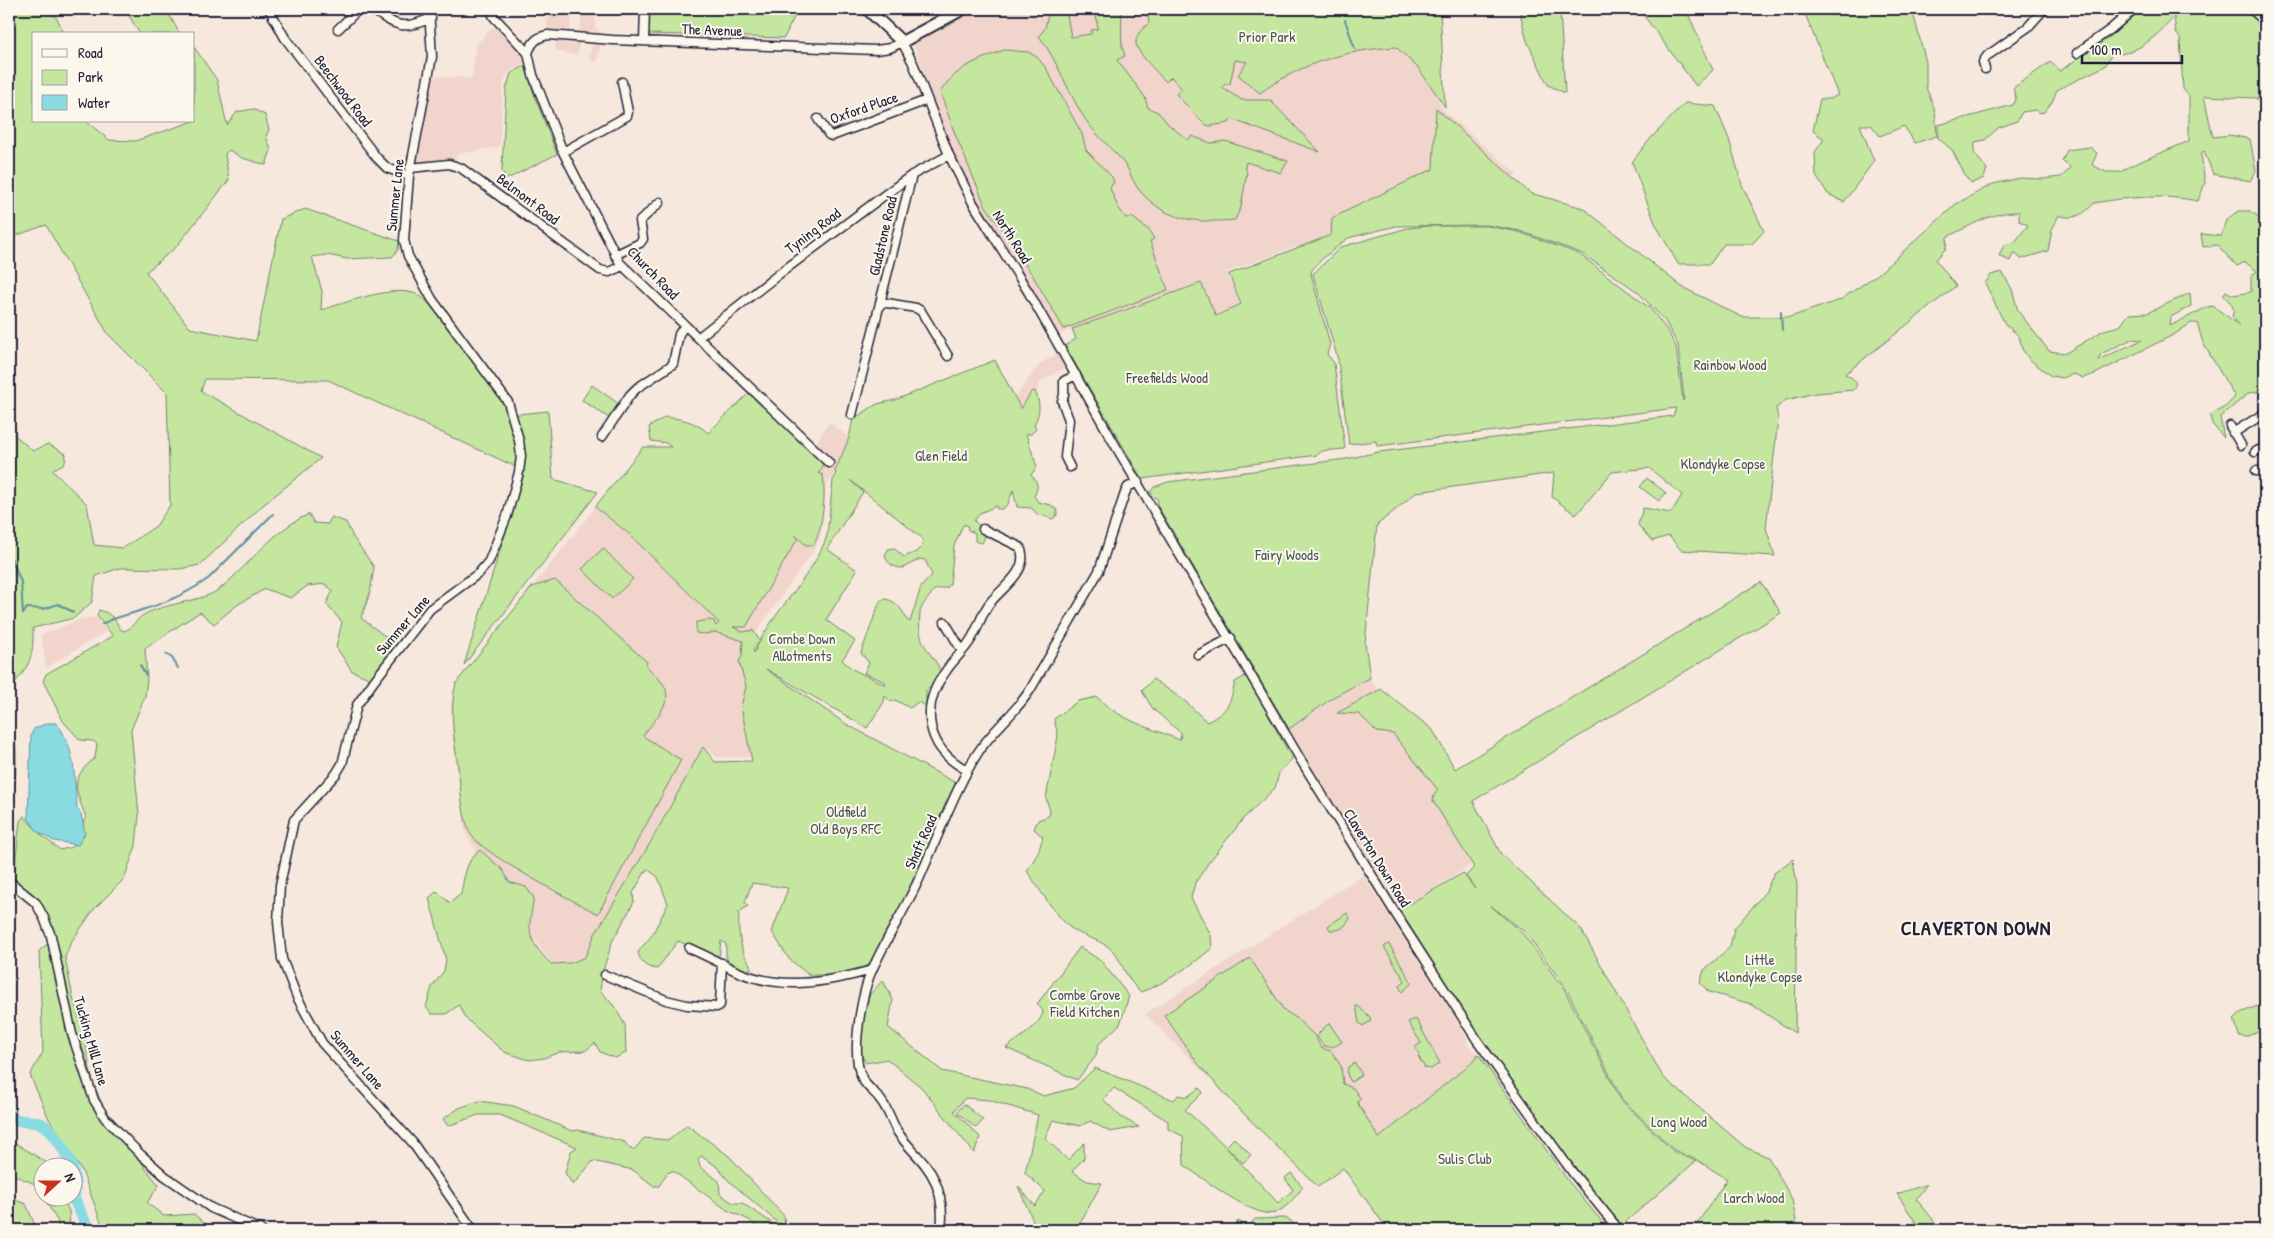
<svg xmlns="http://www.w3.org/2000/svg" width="2274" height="1239" font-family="'Patrick Hand',sans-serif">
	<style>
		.built { fill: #f1d5cc }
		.green { fill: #c4e69f; stroke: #73846d; fill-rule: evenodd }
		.water { fill: #8adbe1; stroke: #60919f }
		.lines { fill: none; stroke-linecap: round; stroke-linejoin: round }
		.stream { stroke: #60919f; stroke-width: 2 }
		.river { stroke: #8adbe1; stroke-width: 12 }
		.minor-casing { stroke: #22223b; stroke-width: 11 }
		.major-casing { stroke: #22223b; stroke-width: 14 }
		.minor { stroke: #fbf7ec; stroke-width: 8 }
		.major { stroke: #fbf7ec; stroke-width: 10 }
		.labels { text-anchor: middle; stroke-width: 4; stroke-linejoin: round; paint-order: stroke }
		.street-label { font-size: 15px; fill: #22223b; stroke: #fbf7ec }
		.park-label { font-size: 15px; fill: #4a5354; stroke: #fbf7ec }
		.district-label { font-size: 20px; font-weight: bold; letter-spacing: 1px; fill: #22223b; stroke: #fbf7ec }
	</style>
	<rect width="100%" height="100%" fill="#f6e8dd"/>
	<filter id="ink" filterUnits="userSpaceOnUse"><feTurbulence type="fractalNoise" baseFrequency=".02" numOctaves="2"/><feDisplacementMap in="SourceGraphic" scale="10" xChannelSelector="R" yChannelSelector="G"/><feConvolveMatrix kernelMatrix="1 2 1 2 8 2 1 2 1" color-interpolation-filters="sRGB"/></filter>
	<g filter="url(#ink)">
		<!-- built -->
		<path class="built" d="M974,9H1200L1226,57L1244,62L1415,33L1432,86L1443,110L1518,175L1283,251L1227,272L1241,304L1216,315L1201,282L1058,335L975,199L941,126L914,45L913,40Z
			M552,10L572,13L570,30L580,31L582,11H596L595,27L601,33V43L597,63L589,60L592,44L580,42L577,55L557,51L555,47V31H547V19Z
			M498,27L524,53L525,63L510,71L503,84L500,147L457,154L456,162L415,164L431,76L472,78L476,45L491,28Z
			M1057,354L1065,368L1040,382L996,506L980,513L970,526L952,524L926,542L849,479L841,474L831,479L825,488L821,535L814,550L760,627L747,647L743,660L753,757H717L703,747L583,961L572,967L553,964L543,952L466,835L452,737L451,701L456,683L643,447H695L751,391L815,445L829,422L849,437L853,419L877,404L895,400L995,360L1014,399L1035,370L1041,363Z
			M96,617L107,631L46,668L41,635L81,619Z
			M1370,678L1487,855L1400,909L1378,871L1351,833L1289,729L1335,696Z
			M1363,875L1451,1011L1467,1039V1045L1478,1054L1475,1060L1380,1139L1318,1187L1145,1014Z"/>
		<!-- green -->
		<path class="green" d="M9,9H50L59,22L63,34H34V121H86L109,140L135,141L194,121L196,119L194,117V47L217,80L227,125L237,112L253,109L265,115L269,130L266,136L271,150L266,165L242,158L229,150L225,154L229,180L176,247L146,272L190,328L256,341L281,219L305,209L399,241L398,250L392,257L347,259L327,255L312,257L322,291L321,310C345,303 389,286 413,293C419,294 425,300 430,304L501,396L509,415L548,411L553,479L598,492L464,665L524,474L516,467L328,380L205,379L201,391L321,458L262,506L200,565L179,569L120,568L96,576L92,602L74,618L33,628C34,658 29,668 9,689V430L33,451L48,444L66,454L65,463L52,470L87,504L94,545L123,548L156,526L170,505L167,393L108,334L46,225L9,238Z
			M128,9H166L180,34H140L126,11Z
			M649,9H798L784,38L648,34Z
			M1066,9L1071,37L1091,34V30L1098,29L1095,9H1121C1123,25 1119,41 1125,56L1117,60L1145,97L1148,108L1158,112L1169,125L1188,140L1192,136L1211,143L1225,141L1288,161L1281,173L1246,162L1245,167L1247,172L1241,207L1235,220C1198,223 1167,222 1141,192C1134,185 1131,174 1126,166C1115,151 1101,140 1090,126C1069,98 1060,64 1039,36L1045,28L1049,10Z
			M1147,9H1440L1445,107L1419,69L1396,47C1346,50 1301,63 1260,93L1238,75L1247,62L1235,60L1230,84H1225L1222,88L1242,100H1270L1320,152L1231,119L1229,123L1210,126L1204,124L1176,94L1182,89L1171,77L1166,82C1159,74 1136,52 1136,43C1135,34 1144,28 1149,23Z
			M1519,9H1560L1565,93L1548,85L1527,41Z
			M1639,9H1686L1713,70L1696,86Z
			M1803,9H1912L1926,62V87L1935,110L1937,136L1915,143L1904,126L1880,136L1871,125H1860L1874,161L1844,202L1828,194L1816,176L1815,152L1824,139L1813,131L1820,99H1830L1838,95Z
			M2140,9H2243L2265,27V113L2256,98L2204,96L2213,137L2230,135L2250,139L2256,171L2250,181L2213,174L2204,151L2201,153L2205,183L2198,201C2163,194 2129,197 2094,203C2085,214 2073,221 2059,215L2052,230L2048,251L2021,259L2014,252L2010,261L1999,256L2004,245L2015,242L2028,225L2019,221V212C1993,211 1970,226 1947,237L1946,248L1936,260L1956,286L1845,374L1851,377L1857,384L1854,390L1816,393L1786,400L1776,408L1778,419L1766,528L1775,556L1681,550L1669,536L1652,541L1638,525L1643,508L1671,513L1682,495L1649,468L1612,472L1576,515L1552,497L1554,473L1417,492L1377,525L1365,643L1370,678L1335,696L1289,729L1157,505L1158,500L1150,492L1154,487L1168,482L1346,459L1379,452L1673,416L1676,408L1377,446L1376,441L1349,444L1338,360L1313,274L1341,247L1408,228L1428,226H1488L1519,232L1579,254L1651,309L1667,330L1676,347L1683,401L1684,398L1678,345L1665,321L1638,292L1581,253L1520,231L1487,225L1396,226L1348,238L1323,258L1312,270L1311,274L1330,344L1327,354L1334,363L1345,449L1322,451L1317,455L1142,479L1065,346L1076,339L1072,329L1201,283L1216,316L1241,304L1229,274L1331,235L1332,218L1433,169L1436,108L1530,193L1583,208L1682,287L1742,317H1790L1840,300L1878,274L1956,204L1993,184L2020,178L2042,179L2061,177L2071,168L2062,161L2067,150L2090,147L2097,153L2092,165L2106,172H2120L2132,165L2189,141V96L2183,89L2180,38L2176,33L2174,17C2160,33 2141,51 2120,54L2114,50L2105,66L2057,90L2052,102L2044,112L2040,113L2036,110L2022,112L2017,121L1998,128L1985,140L1975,142L1974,153L1987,169L1984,178L1972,183L1967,179L1952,150L1938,138V125L2013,105L2016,99L2013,88L2050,62L2060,71L2116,32Z
			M1004,50L1028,52L1037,57L1046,68L1082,134L1086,150L1112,177L1114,182L1110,188L1118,207L1126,218L1132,217L1149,230L1154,239L1150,241L1168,290L1064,329L1033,276L985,205L955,134L940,92C958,66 976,61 1004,50Z
			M525,66L536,100L557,154L503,181L504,174L501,170L502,169L506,90L511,73Z
			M1685,103L1715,106L1729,139L1742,185L1764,231L1752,244H1724L1710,264H1678L1655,223L1632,162L1650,139Z
			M2238,211H2250L2265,221V387L2257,392L2249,393L2220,417L2224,438L2212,424L2210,415L2225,407L2235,397L2203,343L2197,323H2191L2175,334L2095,374L2083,378L2074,374L2062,378L2051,376L2029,359L2022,349L2019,336L2005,324L1985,283L1991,275L2002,272L2012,289L2018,311L2049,351L2066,353L2104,330L2120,326L2129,314L2147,313L2190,293L2191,306L2171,317L2170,326L2207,307L2213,306L2239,325L2232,316C2236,307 2230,302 2223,295L2226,291L2233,295L2251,292V276L2257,271L2245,262L2237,266L2217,245L2203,247L2201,234L2221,236L2226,220ZM2132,339L2142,340L2098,360L2101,354Z
			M995,360L1021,409L1031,392L1035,391C1041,403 1040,414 1034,425L1036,429L1031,434H1026L1037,467L1031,475C1038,482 1039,487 1034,496L1038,502L1051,505L1057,510V515L1053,519L1037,514L1031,508L1017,507L1013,490L1008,504L1002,509H997L996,506L980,513L974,521C981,526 988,534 982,543L975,541V533L968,530L967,525H963L954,546L950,584L948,587L934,590C930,597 920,606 920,613C919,623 919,635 924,644C933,662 955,675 926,690V706L918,702L910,708L895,700L891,702L885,696L884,702L867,728L766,669L846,724L958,784L902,903L870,965L838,975H809L789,959L772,932L788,888L752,883L745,902L748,906L739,912C738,926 739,941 744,954C747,960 750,962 751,969L747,971L729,964L726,956V944L721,941L719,957H712L678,941L657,969C645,967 641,964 638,952L652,935L668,904L658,877L647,869L633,893L634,902L612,942L603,971L600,990L614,1006L625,1025L626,1053L615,1058L600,1052L595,1043L585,1051L560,1052L544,1058L529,1060L504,1052L465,1018L459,1005L446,1014H432L426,1007L432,987L444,971L446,960L429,898L437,891L450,903L461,894C464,878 466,859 480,850L503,870L509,882L526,887L534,898C527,932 527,939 551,964L571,963L585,957L595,934L649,845L703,747L715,762L752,761L741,707L746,686L739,662L742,656L743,641L715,632L705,634L696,633V622L710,620L714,621L716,626L719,623L628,533L595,507L643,447H671L666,443L651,441L649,427L665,417C682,419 695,421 708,433L751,391L823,463L822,469L818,473L823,475C826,496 823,525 814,545H806L795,535L798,538L746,627H733L743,632L753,630L760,641L753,650L754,653C772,611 811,580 827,536L833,480L836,476L835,471L849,438L853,419L877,404L895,400ZM850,480L923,539L922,546L916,552L904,557L894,548L888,549L885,556C888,564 894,568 903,568L920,559L925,560L932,575L921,587L910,622L907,620C902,609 896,600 884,599L880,601L861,653L869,663L864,673L885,682L886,685L852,669L842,660L855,641L826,620L857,570L827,549L863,492Z
			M592,385L619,404L609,418L582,400Z
			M1647,478L1666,493L1659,501L1640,487Z
			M309,514L314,523L328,524L331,517L346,522L353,537L374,567L370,593L361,618L398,646L371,679L352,671L336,647L342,622L326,604L333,591L325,584L307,586L291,598L265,589L237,605L214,624L200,612L145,648L147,680L145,696L131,730L139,815L136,846L124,879L95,908L71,942L65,957L73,998L84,1034L92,1080L103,1107L131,1138L145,1168L159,1185L147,1203L164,1216L194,1214L212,1230H104L82,1171L49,1119L30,1075L43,1052L39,951L53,939L49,925L15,882L14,875L20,821L24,816L41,835L60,850L72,847L86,817C75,789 69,779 95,758L97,744L93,741L80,740L63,721L43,681L46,674L113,636L97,616L99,610C110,613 116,619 120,629L125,631C133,627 135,621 142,616C161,603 205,602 221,588C251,563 273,530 309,514Z
			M603,548L633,579L612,599L582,569Z
			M555,580L647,662L646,665C651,672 661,679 665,687C673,704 651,723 643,736L681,760L598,914C574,901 479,853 470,833C461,813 461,787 458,766C454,738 449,710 456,683L532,587Z
			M1761,582L1781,613L1473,801L1501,854L1581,929L1663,1077L1745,1147L1768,1157L1792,1199L1797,1227L1799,1230H1693L1727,1179L1697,1160L1674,1150L1622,1099L1566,988L1525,932L1491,906L1523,934L1564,989L1621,1100L1674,1152L1696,1161L1622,1225C1539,1127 1470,1022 1402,914L1400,909L1463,873L1475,889L1466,876L1474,867L1433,801L1434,795L1438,790L1393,734L1377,732L1359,714L1337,713L1381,689L1432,729L1455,769Z
			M1247,675L1292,759L1279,773L1275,788L1244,818L1209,862L1195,883L1191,898L1211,935L1212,948C1190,967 1167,982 1141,992C1125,979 1124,964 1113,951C1101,939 1085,938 1072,929C1057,918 1038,887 1027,871L1038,853L1043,837L1034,829L1038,820L1049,816L1050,811L1046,798L1058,736L1054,719L1078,701L1097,697C1119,720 1151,728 1180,740L1181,733L1153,709L1142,691L1153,679L1186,702L1207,722C1228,711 1230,705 1235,682Z
			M9,710C17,740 20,772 9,801Z
			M1793,859L1797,885L1795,1033L1751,1004L1709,992L1700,983L1704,970L1730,947L1734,929L1766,891L1774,873Z
			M1347,913L1350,918C1345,927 1341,931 1330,930L1328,926Z
			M1389,944L1412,983L1402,992L1399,986L1405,981L1384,947Z
			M1080,947L1101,961L1129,996L1120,1024L1098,1045L1096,1056L1077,1080L1006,1048C1017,1039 1041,1026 1043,1011L1037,1004Z
			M1250,958L1284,1010L1296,1018L1315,1036L1321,1048L1331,1051L1341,1066L1343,1084L1353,1088L1361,1099L1357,1102L1379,1138L1475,1060L1478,1054L1569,1182L1609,1230H1388L1343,1168L1318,1187L1236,1106L1199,1065L1164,1015Z
			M883,980L893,1000L888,1027L942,1071L1027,1089L1044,1096L1074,1088L1095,1068L1174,1100L1178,1095L1187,1097L1199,1088L1203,1092L1185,1110L1221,1142L1278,1203L1293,1190L1285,1178L1291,1173L1303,1187C1295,1197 1287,1208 1275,1213C1256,1220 1201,1177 1184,1165L1183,1136L1168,1129V1121L1114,1088L1103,1099L1121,1117L1139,1127L1110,1132L1090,1121L1080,1126L1053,1120L1045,1138L1068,1160L1084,1143V1158L1072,1171L1087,1181L1102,1183L1076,1230H1037L1018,1186L1035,1206L1045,1191L1025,1173L1038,1115L989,1100L965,1098L954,1111L980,1137L974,1153L922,1088L887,1059L866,1063L858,1049L862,1020L870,994Z
			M2265,1003V1029L2245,1037L2239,1036L2234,1019L2240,1013Z
			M1356,1006H1358L1370,1017L1371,1021L1363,1026L1359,1023Z
			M1416,1019L1440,1063L1431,1069L1425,1068L1418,1056L1420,1054L1415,1047L1421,1043L1408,1022Z
			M1329,1023L1342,1042C1330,1050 1322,1049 1317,1035Z
			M1355,1063L1362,1075L1351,1082L1347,1074L1348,1067Z
			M479,1101L514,1106L572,1131L578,1130L625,1142L629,1148L634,1150L644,1138L669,1140L687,1125L729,1156L784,1216L785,1225L778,1223L728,1180L716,1166L701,1156L698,1159L700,1167L719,1181L720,1194L733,1203H742L783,1230H760L749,1220L727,1210L673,1171L667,1173L659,1186H654L633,1170L593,1161L573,1185L565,1173L571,1151L577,1147L500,1115H478L448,1126L443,1119L459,1108Z
			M964,1104L983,1120L976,1128L957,1112Z
			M1234,1138L1251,1155L1243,1163L1226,1146Z
			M9,1139L47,1163L49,1166H42V1196L35,1184L9,1173Z
			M1927,1184L1916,1199L1942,1230H1921L1897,1194Z
			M43,1196L62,1197L69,1211L70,1230H58V1222Z
			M9,1198L26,1204L37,1230H9Z
			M1285,1218L1291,1221L1298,1230H1230L1238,1221L1248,1227L1255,1219Z"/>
		<!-- water -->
		<path class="water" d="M47,723H56C76,746 74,779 77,808L81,814L85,833L78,845L54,841L38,832L28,818L31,735L34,729Z"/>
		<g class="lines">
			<!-- stream -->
			<path class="stream" d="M1345,20L1355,49
				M1781,311L1782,330
				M9,553L21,582L23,614L27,608L44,609L58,604L73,612
				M102,624C115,617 128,615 142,610C165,603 190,592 209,578L273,514
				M166,654L172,658L178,668
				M140,665L146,675"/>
			<!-- river -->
			<path class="river" d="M9,1115C18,1123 27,1120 39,1123C54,1128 66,1153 72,1166
				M72,1167L75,1183L74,1199L89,1230"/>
			<defs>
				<path id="minor" d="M269,9L285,38L377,158L387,168L409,176
					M372,9C395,26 403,31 431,18
					M429,9L432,57L409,176L404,240L408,256L432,299L508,402L519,440L521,456L519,472L507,516L489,561L479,573L430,609L374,681L357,705L342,764L336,774L294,820L280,885L278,922L282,959L297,997L322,1043L412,1142L473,1230
					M490,9L494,17L528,53L533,75L563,152L620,263L829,463
					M2251,9L2265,21
					M338,29L359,9
					M644,41L645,9
					M528,53C532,42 537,37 548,35L613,40L876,50L890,48L902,42L913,63L949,155L973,203L1029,293L1115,445L1302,762L1397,916L1477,1040L1573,1173L1619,1230
					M2077,53L2111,29L2134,9
					M1985,69L1983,62L1987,56L2028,27L2044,9
					M818,119L829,135L832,136L927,100
					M563,152L627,116L628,112L622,82
					M410,168L449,164L461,168L600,270L609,272L622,266
					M615,255L640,243L643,239L640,221L660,202
					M881,302L916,308L921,311L948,356
					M699,337L779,274L886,194L912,175L949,155
					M852,415L912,175
					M2230,426L2241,445
					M2233,433L2265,413
					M602,437L630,395L637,388L673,364L679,334L685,325
					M2255,452L2265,447
					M1070,467L1065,457L1069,420L1062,401L1064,395V381L1076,375
					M2256,471L2265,472
					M945,622L962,651
					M1198,655L1231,638
					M967,770C926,749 919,707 946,671C953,660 963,652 970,641C978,629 981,615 989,604C1001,588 1031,571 1020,547L983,529
					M9,881L36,903L44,918L51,936L72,1034L94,1100L105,1118L140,1154L165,1176L211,1208L261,1230
					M689,948C704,955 719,962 734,970C778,991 826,983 872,970
					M605,975L666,1000L687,1005L717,1007L720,1005L722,963
					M941,1230C944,1208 940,1184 926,1166C917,1154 905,1144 897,1131C891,1121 888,1108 879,1098C874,1091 866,1087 862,1078C850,1054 862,991 873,968C887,937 906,908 920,877C937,839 955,789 977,754C992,730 1015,714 1030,690L1099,571L1125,493L1128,487L1138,482"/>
				<path id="major" d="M867,9L902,42L963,9"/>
			</defs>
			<!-- minor casing -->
			<use href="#minor" class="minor-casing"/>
			<!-- major casing -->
			<use href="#major" class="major-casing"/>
			<!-- minor -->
			<use href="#minor" class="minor"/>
			<!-- major -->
			<use href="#major" class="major"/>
		</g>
	</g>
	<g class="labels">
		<!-- street labels -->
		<g class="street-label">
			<text transform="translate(712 30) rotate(2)" y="5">The Avenue</text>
			<text transform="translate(343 91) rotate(53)" y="5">Beechwood Road</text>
			<text transform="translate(864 108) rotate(-19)" y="5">Oxford Place</text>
			<text transform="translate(395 195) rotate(-84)" y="5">Summer Lane</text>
			<text transform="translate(528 199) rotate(37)" y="5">Belmont Road</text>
			<text transform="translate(813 231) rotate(-37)" y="5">Tyning Road</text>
			<text transform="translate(883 236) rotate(-77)" y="5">Gladstone Road</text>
			<text transform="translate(1012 237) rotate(58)" y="5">North Road</text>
			<text transform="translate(653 273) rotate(46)" y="5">Church Road</text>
			<text transform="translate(403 625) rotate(-49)" y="5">Summer Lane</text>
			<text transform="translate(921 842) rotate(-66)" y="5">Shaft Road</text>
			<text transform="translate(1377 858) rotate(58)" y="5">Claverton Down Road</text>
			<text transform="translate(91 1041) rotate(74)" y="5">Tucking Mill Lane</text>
			<text transform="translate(357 1060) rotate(49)" y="5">Summer Lane</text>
		</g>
		<!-- park labels -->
		<g class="park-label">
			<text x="1267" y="42">Prior Park</text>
			<text x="1730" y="370">Rainbow Wood</text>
			<text x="1167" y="383">Freefields Wood</text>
			<text x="941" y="461">Glen Field</text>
			<text x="1723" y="469">Klondyke Copse</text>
			<text x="1287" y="560">Fairy Woods</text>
			<text x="802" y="644">Combe Down<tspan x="802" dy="17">Allotments</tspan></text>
			<text x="846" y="817">Oldfield<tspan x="846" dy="17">Old Boys RFC</tspan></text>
			<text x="1760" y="965">Little<tspan x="1760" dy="17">Klondyke Copse</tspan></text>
			<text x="1085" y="1000">Combe Grove<tspan x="1085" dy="17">Field Kitchen</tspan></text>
			<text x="1679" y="1127">Long Wood</text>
			<text x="1465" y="1164">Sulis Club</text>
			<text x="1754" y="1203">Larch Wood</text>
		</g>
		<!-- district labels -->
		<g class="district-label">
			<text x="1976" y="935">CLAVERTON DOWN</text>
		</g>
	</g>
	<!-- margin -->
	<rect width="2274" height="1239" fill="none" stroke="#fbf7ec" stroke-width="30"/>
	<rect x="15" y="15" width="2244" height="1209" fill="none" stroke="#22223b" stroke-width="2" filter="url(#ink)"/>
	<!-- legend -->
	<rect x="32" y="32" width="162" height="90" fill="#fbf7ec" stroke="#a4a2a5"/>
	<rect x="42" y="49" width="25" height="8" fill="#fbf7ec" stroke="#a4a2a5"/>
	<text x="78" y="58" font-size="15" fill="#22223b">Road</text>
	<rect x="42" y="70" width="25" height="15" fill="#c4e69f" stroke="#a4a2a5"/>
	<text x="78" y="82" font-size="15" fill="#22223b">Park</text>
	<rect x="42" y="95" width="25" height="15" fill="#8adbe1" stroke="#a4a2a5"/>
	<text x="78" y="108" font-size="15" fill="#22223b">Water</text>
	<!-- north arrow -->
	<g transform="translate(58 1182) rotate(69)"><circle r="24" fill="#fbf7ec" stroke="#a4a2a5"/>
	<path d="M0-4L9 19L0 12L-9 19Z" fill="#c8321e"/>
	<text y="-8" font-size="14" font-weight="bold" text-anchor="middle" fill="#22223b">N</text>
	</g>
	<!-- scale -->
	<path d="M2082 55v8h100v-8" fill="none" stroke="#22223b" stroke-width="2.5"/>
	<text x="2089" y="55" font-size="15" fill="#22223b" stroke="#fbf7ec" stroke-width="4" paint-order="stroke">100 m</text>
</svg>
